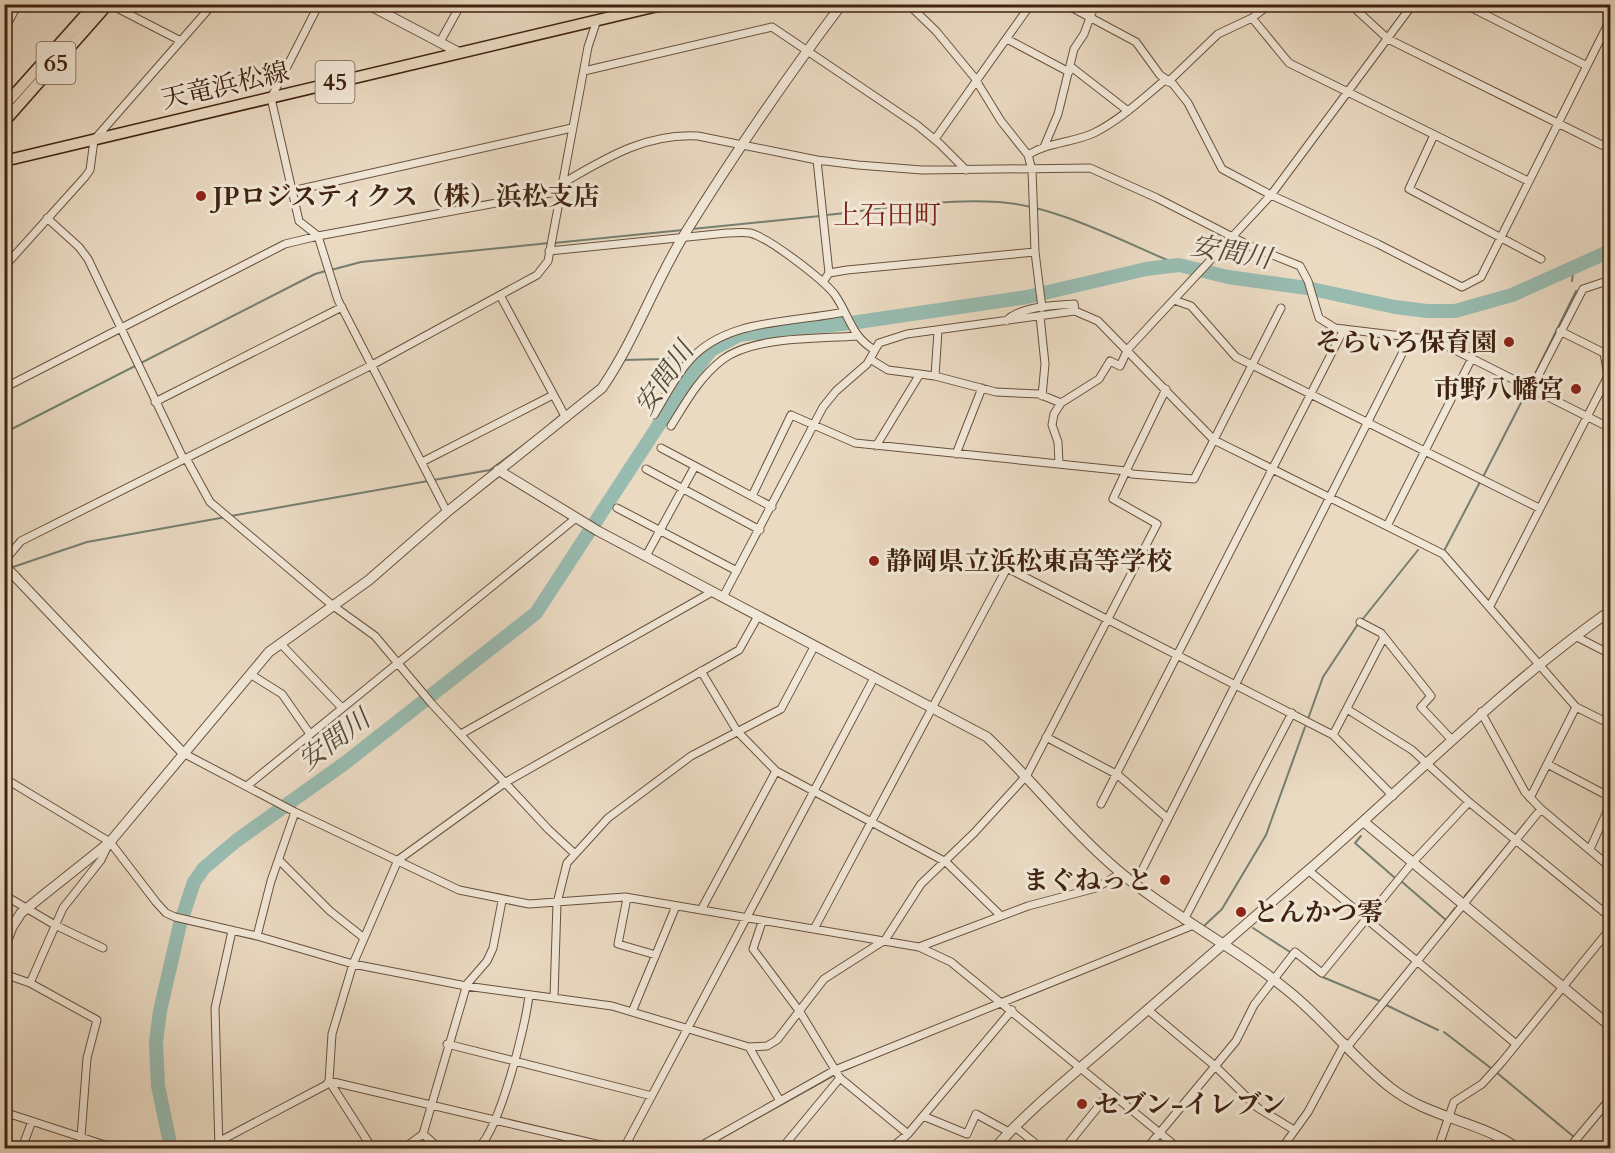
<svg xmlns="http://www.w3.org/2000/svg" width="1615" height="1153" font-family="Cardo,'Noto Serif JP',serif">
	<style>
		.lines { fill: none; stroke-linecap: round; stroke-linejoin: round }
		.stream { stroke: #757e70; stroke-width: 2 }
		.river { stroke: #98bbb0; stroke-width: 14 }
		.minor-casing { stroke: #6a513c; stroke-width: 9 }
		.tertiary-casing { stroke: #6a513c; stroke-width: 11 }
		.primary-casing { stroke: #402310; stroke-width: 13 }
		.minor { stroke: #f1e7d7; stroke-width: 7 }
		.tertiary { stroke: #f1e7d7; stroke-width: 9 }
		.primary { stroke: #eadac2; stroke-width: 10 }
		.poi-dot { fill: #8f2418; stroke: #f1e7d7; stroke-width: 2 }
		.labels { text-anchor: middle; stroke-width: 6; stroke-linejoin: round; paint-order: stroke }
		.shield { fill: #f1e7d7; stroke: #755e4c; stroke-width: 1.5 }
		.shield-label { font-size: 24px; font-weight: bold; fill: #402310 }
		.street-label { font-size: 26px; fill: #402310; stroke: #f1e7d7 }
		.poi-label { font-size: 26px; font-weight: bold; fill: #402310; stroke: #f1e7d7; text-anchor: start }
		.neighbourhood-label { font-size: 27px; fill: #7a1f14; stroke: #f1e7d7 }
		.water-label { font-size: 27px; font-style: italic; fill: #564938; stroke: #f1e7d7 }
	</style>
	<rect width="100%" height="100%" fill="#eadac2"/>
	<filter id="stains"><feTurbulence type="fractalNoise" baseFrequency=".00333" numOctaves="4"/><feColorMatrix values="0 0 0 0 .2 0 0 0 0 .09 0 0 0 0 .02 0 0 0 .5 -.17"/></filter>
	<radialGradient id="worn" r=".72"><stop offset=".6" stop-color="#630" stop-opacity="0"/><stop offset="1" stop-color="#630" stop-opacity=".3"/></radialGradient>
	<g class="lines">
		<!-- stream -->
		<path class="stream" d="M826,215C882,209 942,198 999,202C1058,206 1125,243 1179,265
			M692,229L820,216
			M554,243L683,230
			M331,270L361,262L549,243
			M1572,281L1574,267
			M624,360L663,359L684,354
			M1532,380L1576,291
			M550,424L562,414
			M4,433L315,274L326,271
			M1484,475L1527,391
			M231,516L490,470L525,444
			M1444,551L1480,482
			M10,568L87,542L226,517
			M1362,620L1418,550
			M1308,719L1323,677L1358,624
			M1361,836L1355,843L1395,878
			M1401,881L1446,920L1455,908
			M1465,896L1502,852
			M1205,925L1222,909L1266,835L1305,727
			M1253,928L1290,952
			M1307,966L1320,976L1380,1001
			M1384,1004L1438,1030
			M1444,1032L1492,1069
			M906,1045L923,1038
			M845,1070L854,1066
			M1496,1072L1574,1137
			M582,1144L600,1148
			M703,1148L833,1076"/>
		<!-- river -->
		<path class="river" d="M171,1148L158,1086L156,1042L160,1011L180,924L194,882L204,868L236,841L345,763L536,613L690,377L711,350L739,335L851,323L1027,297L1146,269L1179,265L1228,277L1307,288L1395,307L1427,311H1455L1512,295L1610,251"/>
		<defs>
			<path id="minor" d="M109,4L181,41
				M319,4L271,98L299,221L318,236L338,300L447,512
				M908,4L936,31L974,77L1001,121L1028,155L1032,170L1035,252L1042,308
				M1065,4L1136,42L1160,75L1173,84L1188,103L1222,169L1271,195L1378,244L1462,287L1481,277L1610,20
				M1350,4L1388,39L1610,149
				M1464,4L1587,66
				M1252,18L1289,63L1528,181
				M4,30L18,4
				M1007,39L1069,72
				M440,42L461,4
				M1070,66L1128,111
				M584,71L772,27L917,125L940,144L966,170
				M1168,82L1218,34L1252,18L1270,4
				M4,89L15,94
				M1434,135L1409,189L1541,259
				M935,139L1031,4
				M1044,147L1058,114L1074,49L1084,34L1095,4
				M1028,155C1048,142 1072,143 1094,133C1120,120 1142,99 1165,80
				M817,160L829,273
				M563,183C606,158 646,133 698,136L817,160L858,165L922,170L1090,168L1157,198L1250,246L1300,266L1308,281L1319,318L1335,328L1435,340L1610,428
				M292,191L572,128
				M47,218L79,247L88,259L182,456L187,460L210,502L332,605L375,636L432,704L548,829L575,854
				M549,251L727,233C734,233 743,232 750,233C768,237 824,280 835,295C849,315 852,338 875,350
				M4,267L85,177L90,170L94,140L213,4
				M823,282L829,273L847,270L1035,252
				M501,297L566,418
				M1174,300L1191,306L1236,357L1539,508
				M1040,316L1045,364L1042,396
				M1006,321C1020,306 1054,306 1074,304L1075,311
				M870,359L888,370L935,376L996,392L1039,394L1061,403
				M935,376L938,331
				M4,388L285,244L318,236L561,191
				M1532,388L1583,289L1610,280
				M155,402L342,307
				M654,415C665,397 675,377 689,361C726,318 793,323 844,312
				M671,426C686,402 699,378 722,360C753,336 819,339 857,336
				M876,446L920,374
				M661,448L695,466
				M956,454L982,388
				M422,462L553,395
				M1059,464L1058,442L1052,425L1054,414L1061,403L1099,379L1110,361L1120,366L1128,349L1271,195L1413,4
				M646,469L760,530
				M752,496L791,415L855,443L1126,471L1166,389
				M617,508L737,571
				M1387,526L1472,358
				M646,556L695,466L772,507
				M4,561L21,541L372,365L537,275L548,261L588,47L597,20
				M4,579L15,575
				M723,597L823,407L836,391L867,364L879,343L907,334L1075,311L1098,321L1214,440L1443,554L1576,707L1610,724
				M1490,606L1608,376L1604,353L1560,331
				M1360,622L1381,633L1431,696L1421,707L1451,739
				M1575,636L1610,654
				M280,643L342,708
				M701,671L737,731L776,771L946,862L1001,916
				M250,674L282,694L310,734
				M1347,709L1412,750L1469,802
				M461,734L712,592
				M1333,735L1384,637
				M1046,737L1118,775L1167,818
				M183,753L295,812L459,890L529,904L625,897L919,947L951,962L1178,1148
				M1549,765L1610,797
				M4,778L110,842L156,902L166,913L175,917L257,936L353,964L466,986L612,1006L749,1047L780,1101L835,1070L1191,926
				M248,785L576,518
				M1530,798L1576,707
				M1101,804L1344,329
				M1541,809L1610,867
				M1590,849L1610,805
				M279,860L330,911L364,938
				M1308,870L1516,1044
				M1135,884L1411,336
				M4,895L55,925L103,948
				M627,898L618,944L656,955
				M701,910L776,771
				M1184,920L1292,713
				M762,922L753,949L800,1012L840,1078L782,1148
				M814,929L1007,568L1333,735L1393,796
				M257,936L271,881L295,812
				M919,947L1028,906L1096,888L1121,873
				M4,974L30,983L97,1020L87,1058L81,1137
				M30,983L63,908L101,860L108,845
				M554,997L557,903L567,863L608,818L691,756L781,709L814,647
				M1148,1010L1215,1066L1258,1108L1294,1130
				M632,1012L676,906
				M447,1044L652,1096
				M1348,1046L1541,809L1525,792L1481,712
				M749,1047L767,1046L777,1040L824,979L885,940L921,884L974,833L1027,775L1157,524L1113,499L1126,471L1132,474L1194,479L1281,308
				M840,1078L908,1134
				M4,1112L114,1148
				M923,1116L967,1134L976,1114L1009,1132
				M1015,1127L1041,1148
				M423,1134L439,1148
				M218,1142L326,1085L329,1081L613,1148
				M22,1148L32,1121
				M219,1148L215,1008L232,931
				M372,1148L329,1081L332,1034L353,964L398,860L506,782L739,650L758,616
				M404,1148L423,1134L467,984L487,961L493,948L502,901
				M478,1148C500,1129 526,1025 529,995
				M624,1148L874,678
				M697,1148L780,1101
				M891,1148L908,1134L1012,1010
				M1065,1148L1110,1092
				M1147,1148L1236,1041L1254,1005L1295,952L1322,973L1412,863L1469,802L1610,917
				M1282,1148L1308,1112L1345,1043
				M1438,1148L1454,1102L1482,1084L1502,1062L1610,929
				M1569,1148L1610,1099"/>
			<path id="tertiary" d="M367,4L460,53
				M498,470L598,531L987,737C1033,781 1072,832 1121,873C1175,918 1239,949 1292,994C1327,1023 1355,1060 1391,1088C1429,1118 1480,1121 1517,1148
				M4,565L183,753
				M1364,822L1610,1026
				M4,948L12,927L21,913L110,842L269,652L369,580L447,512L602,388C635,340 654,284 684,235C733,156 786,78 842,4
				M995,1148C1030,1108 1075,1073 1115,1038C1178,984 1241,928 1304,874C1407,785 1498,690 1610,611"/>
			<path id="primary" d="M4,106L95,4
				M4,122L108,4
				M4,161L666,4"/>
		</defs>
		<!-- minor casing -->
		<use href="#minor" class="minor-casing"/>
		<!-- tertiary casing -->
		<use href="#tertiary" class="tertiary-casing"/>
		<!-- primary casing -->
		<use href="#primary" class="primary-casing"/>
		<!-- minor -->
		<use href="#minor" class="minor"/>
		<!-- tertiary -->
		<use href="#tertiary" class="tertiary"/>
		<!-- primary -->
		<use href="#primary" class="primary"/>
	</g>
	<!-- markers -->
	<g class="poi-dot">
		<circle cx="201" cy="196" r="6"/>
		<circle cx="1509" cy="342" r="6"/>
		<circle cx="1576" cy="389" r="6"/>
		<circle cx="874" cy="561" r="6"/>
		<circle cx="1165" cy="880" r="6"/>
		<circle cx="1241" cy="912" r="6"/>
		<circle cx="1082" cy="1104" r="6"/>
	</g>
	<g class="labels">
		<!-- shield labels -->
		<g class="shield">
			<rect x="36.5" y="42" width="39" height="42" rx="4.5"/>
			<rect x="315.5" y="61" width="39" height="42" rx="4.5"/>
		</g>
		<g class="shield-label">
			<text x="56" y="71">65</text>
			<text x="335" y="90">45</text>
		</g>
		<!-- street labels -->
		<g class="street-label">
			<text transform="translate(225 85) rotate(-13)" y="9">天竜浜松線</text>
		</g>
		<!-- poi labels -->
		<g class="poi-label">
			<text x="213" y="205">JPロジスティクス（株）浜松支店</text>
			<text x="1497" y="351" text-anchor="end">そらいろ保育園</text>
			<text x="1564" y="398" text-anchor="end">市野八幡宮</text>
			<text x="886" y="570">静岡県立浜松東高等学校</text>
			<text x="1153" y="889" text-anchor="end">まぐねっと</text>
			<text x="1253" y="921">とんかつ零</text>
			<text x="1094" y="1113">セブン-イレブン</text>
		</g>
		<!-- neighbourhood labels -->
		<g class="neighbourhood-label">
			<text x="887" y="224">上石田町</text>
		</g>
		<!-- water labels -->
		<g class="water-label">
			<text transform="translate(1231 252) rotate(10)" y="9">安間川</text>
			<text transform="translate(664 378) rotate(-55)" y="9">安間川</text>
			<text transform="translate(334 740) rotate(-37)" y="9">安間川</text>
		</g>
	</g>
	<!-- margin -->
	<rect width="1615" height="1153" fill="none" stroke="#eadac2" stroke-width="24"/>
	<rect x="6" y="6" width="1603" height="1141" fill="none" stroke="#402310" stroke-width="3"/>
	<rect x="12" y="12" width="1591" height="1129" fill="none" stroke="#402310" stroke-width="1.5"/>
	<rect width="100%" height="100%" filter="url(#stains)"/>
	<rect width="100%" height="100%" fill="url(#worn)"/>
</svg>
